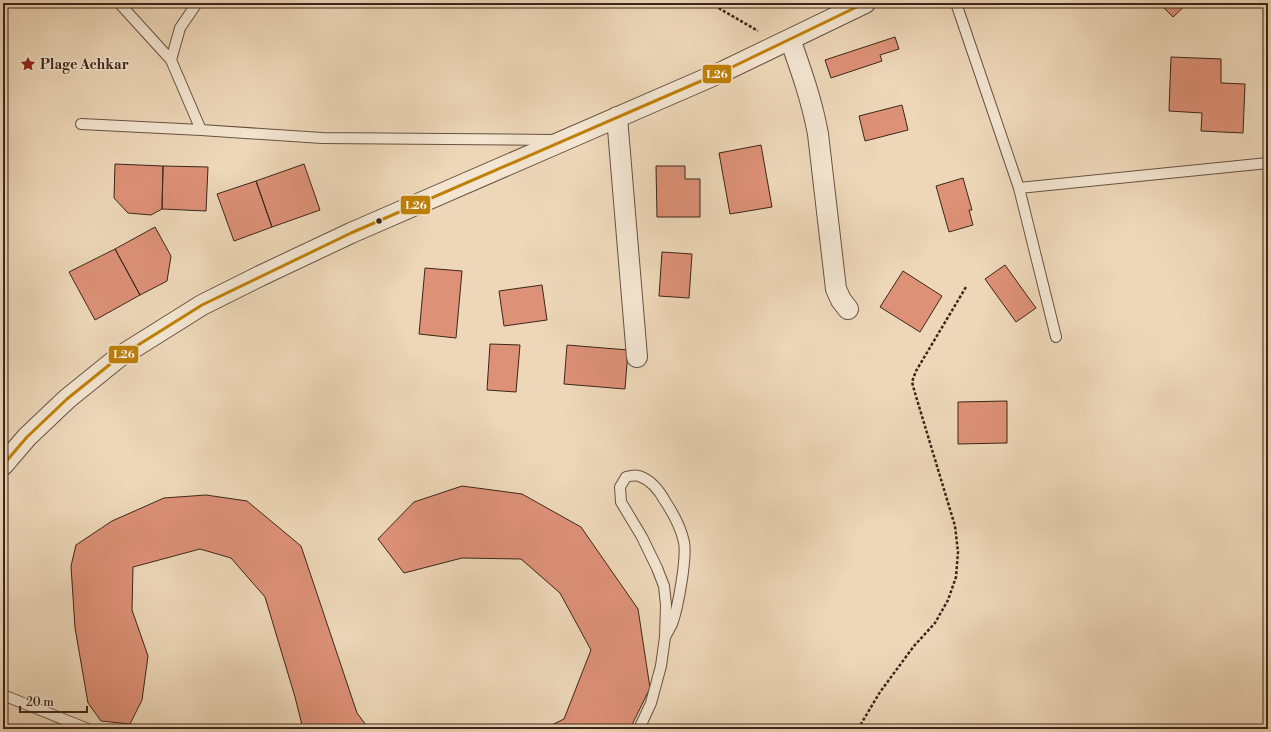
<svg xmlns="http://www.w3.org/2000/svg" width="1271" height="732" font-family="'Libre Bodoni',serif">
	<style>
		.building { fill: #dd9177; stroke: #3c2619 }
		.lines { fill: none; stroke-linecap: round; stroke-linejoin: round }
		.lane-casing { stroke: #685241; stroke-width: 12 }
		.street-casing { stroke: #685241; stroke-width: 22 }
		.path { stroke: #3c2619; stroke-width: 2.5; stroke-dasharray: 3 2; stroke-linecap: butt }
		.lane { stroke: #f3e5d1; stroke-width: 10 }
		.street { stroke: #f3e5d1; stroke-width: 20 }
		.bus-1-casing { stroke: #f3e5d1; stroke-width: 6 }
		.bus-1 { stroke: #bf8008; stroke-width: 3 }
		.bus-dot { fill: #3c2619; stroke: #f3e5d1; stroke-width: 1.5 }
		.labels { text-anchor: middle; stroke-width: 3; stroke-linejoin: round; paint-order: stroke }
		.poi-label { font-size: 14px; font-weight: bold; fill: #3c2619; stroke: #f3e5d1; text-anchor: start }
		.line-badge { stroke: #f3e5d1; stroke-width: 1.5 }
		.badge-label { font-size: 11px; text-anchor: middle; font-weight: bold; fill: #fff }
	</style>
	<rect width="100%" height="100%" fill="#edd7b8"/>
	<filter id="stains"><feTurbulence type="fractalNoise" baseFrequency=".005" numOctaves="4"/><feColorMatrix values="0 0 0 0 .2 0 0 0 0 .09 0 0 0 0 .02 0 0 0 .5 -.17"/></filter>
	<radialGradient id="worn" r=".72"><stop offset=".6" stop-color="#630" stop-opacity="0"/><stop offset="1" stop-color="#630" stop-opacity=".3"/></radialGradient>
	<!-- building -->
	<path class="building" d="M1159,3H1188L1173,17Z
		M895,37L899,49L880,55L882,61L831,78L825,60Z
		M1171,57L1221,59V83L1245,84L1243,133L1201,131L1202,113L1169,111Z
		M902,105L908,130L865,141L859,116Z
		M761,145L772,207L730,214L719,153Z
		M115,164L163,166L162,209L151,215L128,213L114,198Z
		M304,164L320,210L272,227L256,181Z
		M163,166L208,167L206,211L162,209Z
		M656,166H685V179H700V217H657Z
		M963,178L972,210H969L973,225L949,232L936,186Z
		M256,181L272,227L234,241L217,194Z
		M155,227L171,256L167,281L140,295L115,249Z
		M115,249L140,295L95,320L69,272Z
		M662,252L692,254L689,298L659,296Z
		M1005,265L1036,308L1016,322L985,279Z
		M425,268L462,271L456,338L419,334Z
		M903,271L942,296L920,332L880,307Z
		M542,285L547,320L504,326L499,291Z
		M490,344L520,345L516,392L487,390Z
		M567,345L628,350L625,389L564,384Z
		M1007,401V443L958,444V402Z
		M462,486L522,494L581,527L638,609L650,688L630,729H543L564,719L591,650L560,593L521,559L462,558L404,573L378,539L414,502Z
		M206,495L247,501L301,546L357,713L369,729H303L295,697L265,597L231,558L200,549L133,567L132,610L148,656L142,700L130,724L101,721L88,703L75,628L71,566L76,545L112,521L164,498Z"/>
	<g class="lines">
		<defs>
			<path id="lane" d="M119,3L171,60L201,130
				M956,3L1019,188L1056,337
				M171,60L180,28L197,3
				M81,124L201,130L322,138L554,140
				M1019,188L1268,163
				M3,695L88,729
				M639,729L651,703L661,666L665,637L666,605L664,586L657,568L642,537L621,502L620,487L626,477C630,476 635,475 639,476C651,480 659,490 665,501C673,513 681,528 684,542C687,558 678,608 672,624C670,628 667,633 665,637"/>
			<path id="street" d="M790,39C801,70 812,101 818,134L836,289L841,300L848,309
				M617,117L637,357
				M3,465L27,437L67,399L119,357L202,305L260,276L351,233L724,71L865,3"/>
		</defs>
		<!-- lane casing -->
		<use href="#lane" class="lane-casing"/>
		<!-- street casing -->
		<use href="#street" class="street-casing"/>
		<!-- path -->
		<path class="path" d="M710,3L758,31
			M858,729L880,692L914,646L935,623L948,600L956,577L958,552L955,526L915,393L912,382L916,371L966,287"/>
		<!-- lane -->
		<use href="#lane" class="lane"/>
		<!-- street -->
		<use href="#street" class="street"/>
		<defs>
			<path id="bus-1" d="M3,465L27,437L67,399L119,357L202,305L351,233L724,71L865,3"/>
		</defs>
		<!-- bus-1 casing -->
		<use href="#bus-1" class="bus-1-casing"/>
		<!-- bus-1 -->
		<use href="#bus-1" class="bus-1"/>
	</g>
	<!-- icons -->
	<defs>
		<symbol id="sight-bare" viewBox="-9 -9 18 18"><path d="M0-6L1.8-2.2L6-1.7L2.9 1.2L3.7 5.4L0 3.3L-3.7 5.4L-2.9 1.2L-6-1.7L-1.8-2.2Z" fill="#8f2418" stroke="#f3e5d1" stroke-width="2.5" paint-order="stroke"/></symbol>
	</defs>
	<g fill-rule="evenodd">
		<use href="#sight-bare" x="17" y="53" width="22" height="22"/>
	</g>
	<!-- markers -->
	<circle class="bus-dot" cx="379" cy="221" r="3.5"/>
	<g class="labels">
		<!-- poi labels -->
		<g class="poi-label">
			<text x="40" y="69">Plage Achkar</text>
		</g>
	</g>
	<g class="line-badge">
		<rect x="702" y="64" width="30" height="20" rx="4" fill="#bf8008"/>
		<rect x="400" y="195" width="31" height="20" rx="4" fill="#bf8008"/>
		<rect x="108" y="345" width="31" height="19" rx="4" fill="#bf8008"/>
	</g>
	<g class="badge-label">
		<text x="717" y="78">L26</text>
		<text x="416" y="209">L26</text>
		<text x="124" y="358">L26</text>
	</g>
	<!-- margin -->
	<rect width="1271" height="732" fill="none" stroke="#edd7b8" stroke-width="16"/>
	<rect x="4" y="4" width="1263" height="724" fill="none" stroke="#3c2619" stroke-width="2"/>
	<rect x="8" y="8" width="1255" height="716" fill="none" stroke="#3c2619"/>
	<!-- scale -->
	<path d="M20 706v6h67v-6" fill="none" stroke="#3c2619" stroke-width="2"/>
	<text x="26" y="706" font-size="12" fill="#3c2619" stroke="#f3e5d1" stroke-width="3" paint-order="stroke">20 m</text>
	<rect width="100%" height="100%" filter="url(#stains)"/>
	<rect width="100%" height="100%" fill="url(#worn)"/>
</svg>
